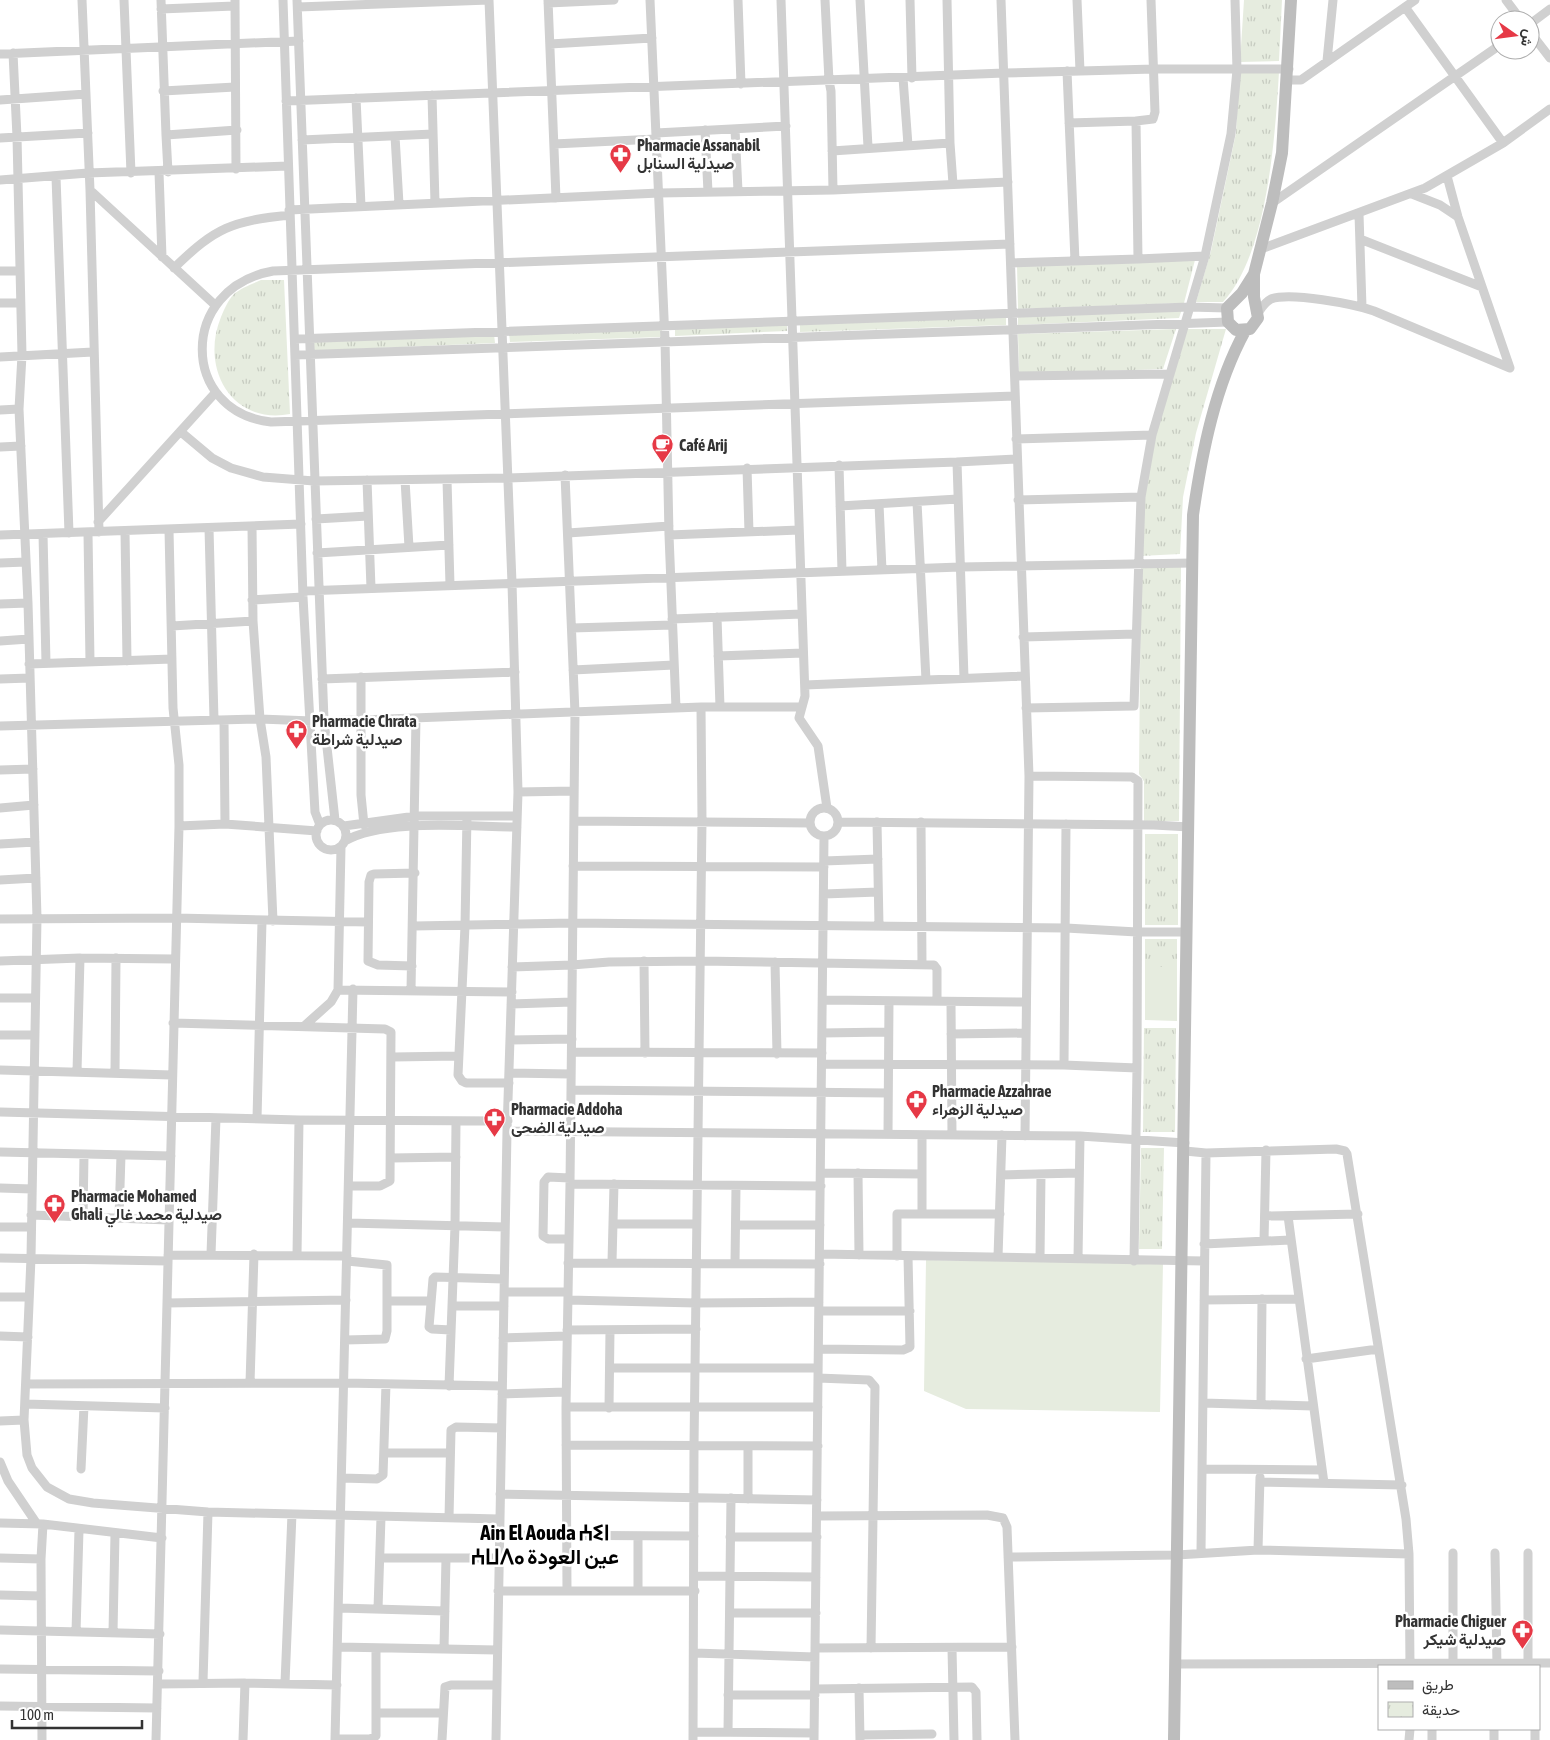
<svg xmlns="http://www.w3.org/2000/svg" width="1550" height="1740" font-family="'Asap Condensed',Vazirmatn,'Noto Sans Tifinagh',sans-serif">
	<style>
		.grass { fill: #e6ecdf }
		.park { fill: url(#park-tufts) }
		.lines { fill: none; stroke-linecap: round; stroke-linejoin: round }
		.street { stroke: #d0d0d0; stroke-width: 9 }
		.secondary { stroke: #bdbdbd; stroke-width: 12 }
		.labels { text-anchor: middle; stroke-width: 5; stroke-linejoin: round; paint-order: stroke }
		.poi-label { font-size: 16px; font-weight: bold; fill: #333; stroke: #fff; text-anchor: start }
		.district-label { font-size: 21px; font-weight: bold; fill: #000; stroke: #fff }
	</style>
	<defs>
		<pattern id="park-tufts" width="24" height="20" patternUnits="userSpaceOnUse" patternTransform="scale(1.25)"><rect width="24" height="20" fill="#e6ecdf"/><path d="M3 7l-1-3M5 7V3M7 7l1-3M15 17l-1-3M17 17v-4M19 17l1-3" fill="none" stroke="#c6cbc0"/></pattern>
	</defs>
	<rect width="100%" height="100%" fill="#fff"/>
	<!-- grass -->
	<path class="grass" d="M1145,967H1177V1021L1145,1020Z
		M926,1260L1163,1263L1160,1412L966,1409L924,1391Z"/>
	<!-- park -->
	<path class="park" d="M1244,0H1282L1279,61L1240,62Z
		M1279,72C1275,137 1268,253 1223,302H1196L1211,251L1236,133L1239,73Z
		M1195,260L1184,303L1018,309L1017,266Z
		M261,280H284L290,414C231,425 200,368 221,317C224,310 228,300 234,294C241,288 252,284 261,280Z
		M1182,309L1179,318L1018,325V316Z
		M1006,317V325L800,332V323Z
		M787,324V331L675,336V328Z
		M662,328V337L510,342L509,333Z
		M1176,329L1163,369L1019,374L1018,334Z
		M1187,329H1226L1196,433L1183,497L1180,554L1140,556L1143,504L1156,435Z
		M494,334L495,343L310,351L309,342Z
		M1141,567H1181L1179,821H1144V781L1139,774Z
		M1145,834H1178V925H1145Z
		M1145,939H1177V967H1145Z
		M1144,1028H1176L1175,1132H1143Z
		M1141,1148H1164L1162,1249H1139Z"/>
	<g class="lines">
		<!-- street -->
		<path class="street" d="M82,0L90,190L99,532
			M124,0L131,173
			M161,0L166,135L237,130
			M235,0L236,169
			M283,0L303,597L315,812L320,825
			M297,0L324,720L335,820
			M548,0L556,198
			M650,0L665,340L669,535L676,708
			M738,0L741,84
			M781,0L805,696L799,718L818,746L827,808
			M825,0L829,81L831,91L833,190
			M860,0L868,147
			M910,0L912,78
			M947,0L950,143L953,184
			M1001,0L1029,776L1025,1136
			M1077,0L1080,71
			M1506,0L1521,20
			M548,3L614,0
			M298,7L489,0L512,583L518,792L507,1131L496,1740
			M1405,7L1503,143
			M161,9L234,6
			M1530,24L1550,9
			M1530,32L1550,58
			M550,44L652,38
			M13,53L17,137L22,355L19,409L28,603L37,918L31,1258L24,1420L27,1455L32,1468L47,1487L69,1499L93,1503L208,1512L499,1519
			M0,54L299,41
			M1327,61L1333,0
			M1067,71L1075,261
			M903,78L908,145
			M1288,80H1301L1415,0
			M163,91L235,87
			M432,95L435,203
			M356,98L361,206
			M0,100L86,94
			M286,101L1004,73L1154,69H1289
			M1069,123L1136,121
			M735,129L738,191
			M705,130L708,192
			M656,133L786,126
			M166,135L168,172
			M395,136L399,204
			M0,138L88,133
			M302,140L433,134
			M554,144L656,139
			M832,151L950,143
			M159,172L162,257
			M1447,176L1458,217L1510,368
			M56,177L69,533
			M0,180L88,173L288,166
			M90,190L215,305
			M1412,194L1440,205L1458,217
			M1272,203L1500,45
			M289,210L659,193L833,190L1008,182
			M1359,214L1362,307
			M1360,239L1482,287
			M1010,244L273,271C178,288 180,412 271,422L1015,396
			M1261,249L1425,188L1503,143L1550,109
			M1138,259L1205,256
			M1011,263L1138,259L1136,121L1153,119L1155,112L1151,0
			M174,268C216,227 232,221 290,215
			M0,271H18
			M0,303H19
			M1258,313C1262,307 1265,302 1271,299C1291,292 1354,304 1374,311L1510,368
			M295,339L1189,307L1227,308
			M295,355L1228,322
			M0,357L93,352
			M1015,376L1169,374
			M0,410L19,409
			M181,432L212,458L231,468L263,477L314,481L508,478L957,462L964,678
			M1016,439L1152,435
			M0,447L21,446
			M957,462L1016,459
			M839,465L842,571
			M747,468L749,532
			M565,475L575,713L570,1184L566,1407L567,1591
			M367,480L371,588
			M405,480L409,547
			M447,480L450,585
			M1018,500L1141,497
			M917,502L926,680
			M879,504L882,570
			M840,506L958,499
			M316,519L368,516
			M98,522L216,392
			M252,526L253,621L260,719L266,757L273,921
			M209,528L214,720
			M125,531L127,661
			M88,533L90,662
			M568,533L669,526
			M43,534L46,663
			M0,535L301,524
			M669,535L799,530
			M317,553L449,545
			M0,563L26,562
			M303,591L960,567L1192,563
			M252,600L303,597
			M0,604L28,603
			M717,617L720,707
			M672,619L802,614
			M172,626L253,621
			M572,628L672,625
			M1023,637L1136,634
			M0,641L29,639
			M718,656L803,653
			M29,664L172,659
			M573,670L674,665
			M361,677V795L364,825
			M0,679L30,678
			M322,679L515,672
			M805,685L1024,676
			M1026,708L1134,706L1141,497L1152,435L1205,256L1231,134L1237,70L1235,0
			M224,720L225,824
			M0,726L260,719L312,721L362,720L701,707H802
			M0,770L33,769
			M1029,776L1132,777L1138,781L1137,1068L1134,1261
			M518,792L574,791
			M810 822a14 14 0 1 1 28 0a14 14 0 1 1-28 0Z
			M0,808L34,805
			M467,816L465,926L458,1075L462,1081L466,1083H509
			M316 835a15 15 0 1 1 30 0a15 15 0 1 1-30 0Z
			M574,821L810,823
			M838,822L1154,825L1189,827
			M877,822L879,926
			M921,822L922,965
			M179,826L225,824L317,831
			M344,826L416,816H517
			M345,841C383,818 471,827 517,827
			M0,844L35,842
			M824,861L878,859
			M573,866L824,867
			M0,880L36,878
			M824,894L878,892
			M0,919L175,918L368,922
			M414,926L572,923L1066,928L1137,932H1187
			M0,961L80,958L174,959
			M644,961L645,1053
			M775,962L777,1054
			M412,966L378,965L368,961L369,882L371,875L374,874L415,873
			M512,967L572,965L609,962L701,961L934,965L937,969V1001
			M338,990L512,992
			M411,990L416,718
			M0,998H35
			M823,1000L1026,1002
			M951,1002L952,1135
			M511,1004L572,1002
			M173,1023L385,1029L391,1032L390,1181L380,1186H349
			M303,1027L331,1002L338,990L341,847
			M822,1033L888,1032
			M951,1034L1026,1033
			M0,1035H34
			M510,1040L572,1039
			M572,1052L822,1053
			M393,1057L458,1056
			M822,1064L1064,1065L1137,1068
			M1064,1065L1066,824
			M0,1070L172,1075
			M77,1072L80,958
			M115,1073L116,958
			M509,1073L571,1074
			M571,1090L888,1093
			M951,1095H1025
			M0,1112L299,1120L508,1121
			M257,1119L262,921
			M507,1131L1080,1136L1185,1143
			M888,1134L889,1001
			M1185,1151L1206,1153L1336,1149L1345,1151L1347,1154L1406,1519L1409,1554L1410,1666
			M0,1152L171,1156
			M391,1158L456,1157
			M821,1173L922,1174
			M858,1173L859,1255
			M1001,1175L1079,1173
			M570,1184L821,1186
			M0,1188L32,1189
			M922,1213V1135
			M31,1215L169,1220
			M1265,1216L1358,1214
			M1288,1216L1324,1483
			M83,1217L84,1155
			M119,1218L121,1155
			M348,1223L505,1227
			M614,1224H696
			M736,1225H820
			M0,1227H31
			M569,1239H548L543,1236L544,1182L548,1177L570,1178
			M1264,1241L1266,1150
			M1204,1244L1290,1240
			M211,1254L216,1118
			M820,1254L1204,1261
			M168,1255L347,1256
			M297,1255L299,1120
			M897,1256V1214H1000
			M998,1257L1002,1135
			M0,1258L168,1261
			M1040,1258L1041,1174
			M1078,1258L1080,1136
			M612,1262L614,1184
			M568,1263L820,1264
			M735,1263L736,1186
			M504,1292H568
			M0,1297H29
			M568,1300L696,1303L819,1302
			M1204,1300L1298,1299
			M388,1301H430
			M167,1303L346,1300
			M453,1306H504
			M819,1311H910
			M451,1330L432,1329L429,1327L433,1279L435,1277L504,1279
			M567,1330L696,1329
			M0,1336L28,1337
			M503,1338L567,1336
			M345,1340L385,1339L387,1331V1265L347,1261
			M819,1349L903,1350L910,1347L908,1256
			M1306,1359L1378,1349
			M610,1368H818
			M818,1378L869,1380L875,1387L871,1648
			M250,1383L254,1254
			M26,1384L344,1383L502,1386
			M449,1386L455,1226L456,1121
			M502,1394L566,1392
			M1203,1403L1313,1406
			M25,1404L165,1408
			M1261,1404L1262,1299
			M566,1407H818
			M609,1408L610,1330
			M0,1421L24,1420
			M566,1445L818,1446
			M748,1446V1499
			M384,1453H449
			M0,1462L8,1481L37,1524
			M81,1469L84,1406
			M1202,1469L1322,1470
			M342,1478L377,1479L383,1475L386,1384
			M1260,1482L1402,1485
			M500,1494L817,1500
			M817,1516L987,1515L1003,1518L1007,1527L1015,1740
			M449,1518L451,1430L456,1427L501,1428
			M0,1523L43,1524L162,1538
			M499,1535L694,1536
			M730,1537H817
			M1258,1550L1260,1477
			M1201,1552L1206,1153
			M1495,1553L1497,1666
			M1008,1557L1177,1555L1258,1550L1409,1554
			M0,1558L41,1559
			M380,1558H499
			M695,1576L816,1577
			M498,1591H695
			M638,1591V1536
			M0,1595L41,1596
			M339,1608L445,1611
			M378,1609L381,1517
			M730,1613H816
			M0,1630L160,1634
			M76,1632L79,1530
			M113,1632L115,1534
			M338,1647L497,1650
			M815,1648L1012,1647
			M952,1648L954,1740
			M444,1649L446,1558
			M694,1653L815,1657
			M1453,1663V1553
			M1528,1663V1553
			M1175,1664L1550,1663
			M0,1669L159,1671
			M203,1682L208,1512
			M285,1683L292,1514
			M158,1684L245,1683L337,1685
			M859,1688L860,1740
			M815,1689L972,1687L976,1692L977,1740
			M728,1695H815
			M0,1706L157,1708
			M377,1713H443
			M693,1732L814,1733
			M728,1732L731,1498
			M860,1735L932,1734
			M335,1739H370L376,1736V1648
			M42,1740L41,1559L43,1524
			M156,1740L179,826V765L173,708L169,530
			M243,1740L245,1683
			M335,1740L353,989
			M442,1740L445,1687L451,1685H497
			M693,1740L694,1446L702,821L701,707
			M814,1740L824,837
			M1409,1740L1410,1729
			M1432,1740V1729
			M1494,1740V1729
			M1535,1740V1729"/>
		<!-- secondary -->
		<path class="secondary" d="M1254,274L1242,293L1227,308L1228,322L1236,330L1250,329L1258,318L1254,297V274L1272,203L1282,153L1291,0
			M1174,1740L1193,515C1202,452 1215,386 1245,331"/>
	</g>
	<!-- icons -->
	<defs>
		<symbol id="pharmacy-pin" viewBox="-11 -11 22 30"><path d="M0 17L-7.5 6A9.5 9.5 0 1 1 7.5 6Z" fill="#e63946" stroke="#fff"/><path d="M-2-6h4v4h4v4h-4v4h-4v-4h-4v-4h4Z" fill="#fff"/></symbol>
		<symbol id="cafe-pin" viewBox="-11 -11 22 30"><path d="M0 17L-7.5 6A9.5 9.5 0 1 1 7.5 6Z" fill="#e63946" stroke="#fff"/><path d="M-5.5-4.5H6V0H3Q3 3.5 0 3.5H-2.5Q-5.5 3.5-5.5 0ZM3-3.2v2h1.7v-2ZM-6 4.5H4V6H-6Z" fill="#fff"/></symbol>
	</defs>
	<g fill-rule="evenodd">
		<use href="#pharmacy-pin" x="608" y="142" width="25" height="34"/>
		<use href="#cafe-pin" x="650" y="432" width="25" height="34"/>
		<use href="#pharmacy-pin" x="284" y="718" width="25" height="34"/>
		<use href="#pharmacy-pin" x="904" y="1088" width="25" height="34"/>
		<use href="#pharmacy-pin" x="482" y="1106" width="25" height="34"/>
		<use href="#pharmacy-pin" x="42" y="1192" width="25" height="34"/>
		<use href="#pharmacy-pin" x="1510" y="1618" width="25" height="34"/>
	</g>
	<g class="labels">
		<!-- poi labels -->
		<g class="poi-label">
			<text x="637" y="151">Pharmacie Assanabil<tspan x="637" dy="18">صيدلية السنابل</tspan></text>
			<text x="679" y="451">Café Arij</text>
			<text x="312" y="727">Pharmacie Chrata<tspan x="312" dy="18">صيدلية شراطة</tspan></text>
			<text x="932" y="1097">Pharmacie Azzahrae<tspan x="932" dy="18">صيدلية الزهراء</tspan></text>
			<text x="511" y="1115">Pharmacie Addoha<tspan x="511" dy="18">صيدلية الضحى</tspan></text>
			<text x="71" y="1202">Pharmacie Mohamed<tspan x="71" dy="18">Ghali صيدلية محمد غالي</tspan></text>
			<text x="1506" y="1627" text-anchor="end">Pharmacie Chiguer<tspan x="1506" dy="18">صيدلية شيكر</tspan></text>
		</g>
		<!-- district labels -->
		<g class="district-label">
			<text x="545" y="1540">Ain El Aouda ⵄⵉⵏ<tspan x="545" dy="24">ⵄⵡⴷⴰ عين العودة</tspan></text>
		</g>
	</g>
	<!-- legend -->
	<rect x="1378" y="1665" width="162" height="65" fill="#ffffff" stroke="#adadad"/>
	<rect x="1388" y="1681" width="25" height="8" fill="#bdbdbd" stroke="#adadad"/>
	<text x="1422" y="1690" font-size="15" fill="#333333">طريق</text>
	<rect x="1388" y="1702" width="25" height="15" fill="url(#park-tufts)" stroke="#adadad"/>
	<text x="1422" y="1715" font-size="15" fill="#333333">حديقة</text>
	<!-- north arrow -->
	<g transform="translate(1515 35) rotate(104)"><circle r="24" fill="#ffffff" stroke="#adadad"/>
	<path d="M0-4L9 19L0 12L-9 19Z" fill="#e63946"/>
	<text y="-8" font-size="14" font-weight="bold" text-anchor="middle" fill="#333333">ش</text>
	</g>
	<!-- scale -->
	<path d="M12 1720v8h130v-8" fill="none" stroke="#333333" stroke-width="2.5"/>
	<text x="20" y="1720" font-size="15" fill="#333333" stroke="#ffffff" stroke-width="4" paint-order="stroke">100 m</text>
</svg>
